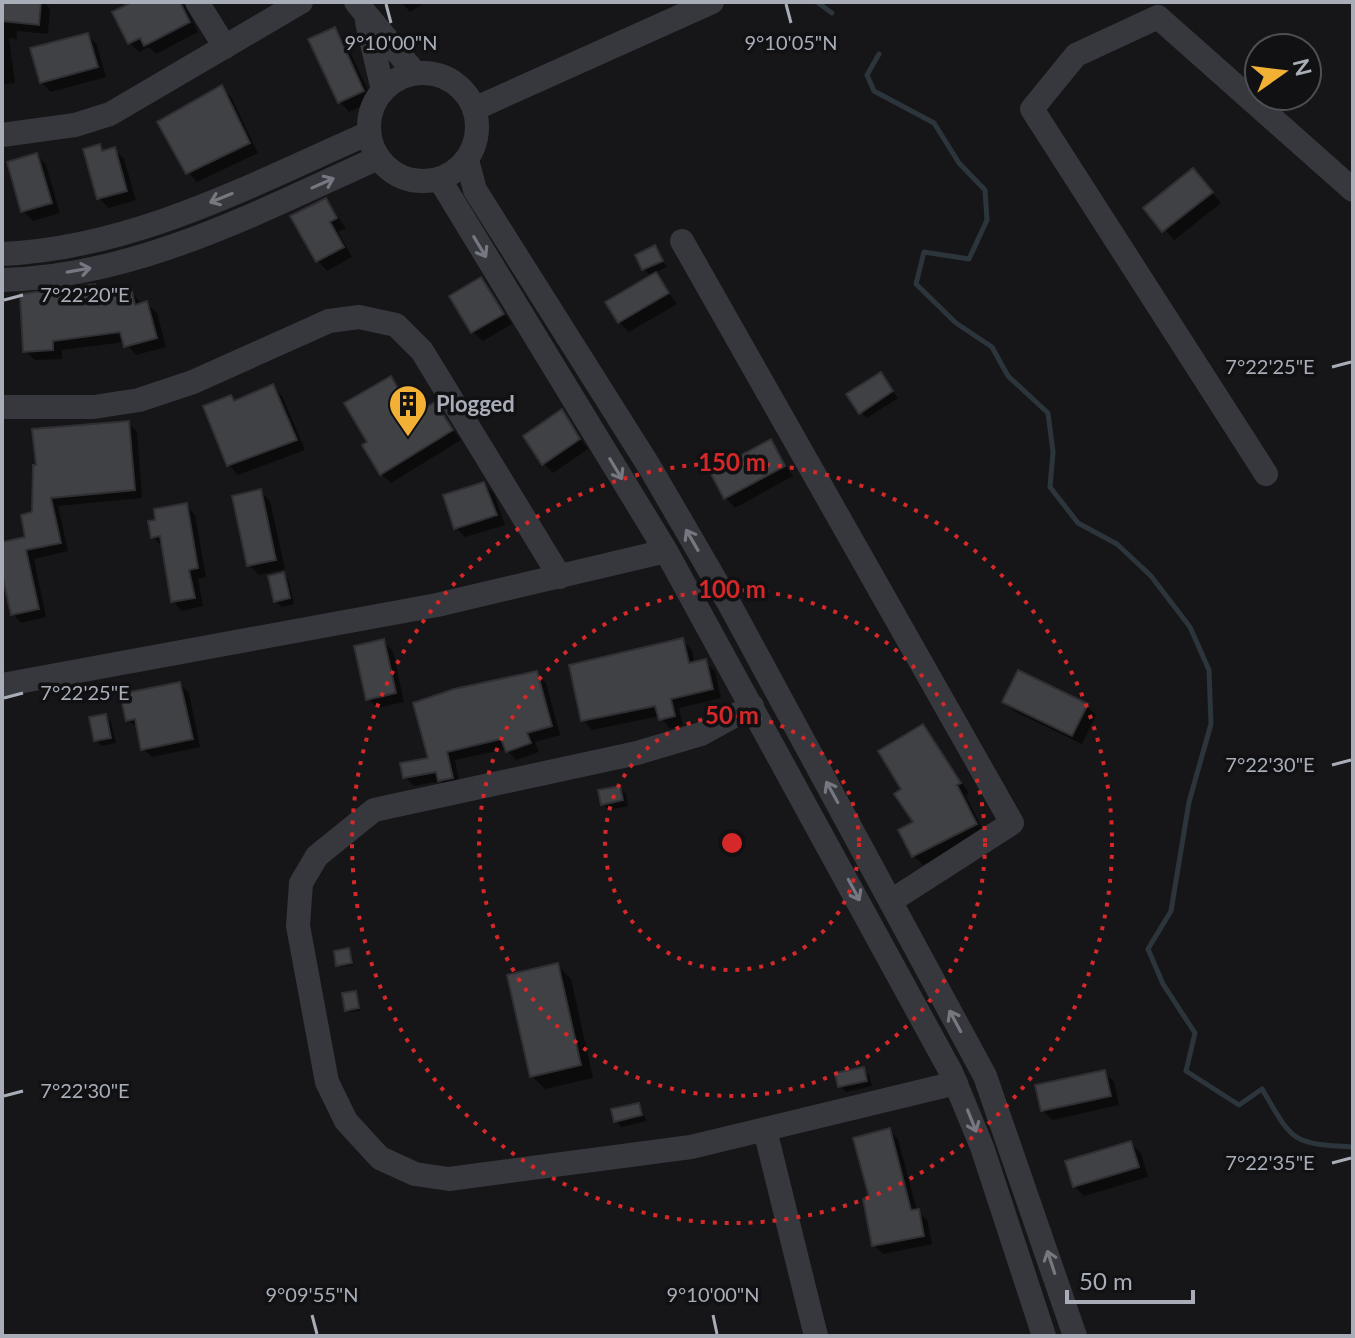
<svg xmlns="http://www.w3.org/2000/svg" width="1355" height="1338" font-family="Lato,sans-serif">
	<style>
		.shadow { fill: #0007 }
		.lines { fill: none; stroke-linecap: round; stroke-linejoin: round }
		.stream { stroke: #2c353c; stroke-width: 5 }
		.building { fill: #404145; stroke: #303034; stroke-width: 2 }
		.minor { stroke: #37383d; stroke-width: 24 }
		.oneway { stroke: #757881 }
		.ticks { fill: none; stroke: #a8adb8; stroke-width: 3 }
		.ring { fill: none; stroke: #d62828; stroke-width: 4; stroke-dasharray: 4 8 }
		.labels { text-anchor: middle; stroke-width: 7; stroke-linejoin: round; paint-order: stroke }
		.poi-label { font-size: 22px; font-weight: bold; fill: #a8adb8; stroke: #111113; text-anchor: start }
		.ticks-label { font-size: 20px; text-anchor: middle; fill: #a8adb8; stroke: #111113; stroke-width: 7; stroke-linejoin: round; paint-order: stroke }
		.centre { fill: #d62828; stroke: #111113; stroke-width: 4 }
		.ring-label { font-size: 24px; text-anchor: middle; font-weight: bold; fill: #d62828; stroke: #111113; stroke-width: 7; stroke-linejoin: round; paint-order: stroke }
	</style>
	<rect width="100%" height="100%" fill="#161618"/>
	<!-- shadow -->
	<path class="shadow" d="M44,2L50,9L48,34L17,31V39L9,38L15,83L2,85V3Z
		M136,2H183L198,32L156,54L149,47L139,52L130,43Z
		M401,2H426L410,12Z
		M334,29L344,39L373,101L349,112L340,102Z
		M88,35L97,45L106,77L51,92L41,82Z
		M222,87L231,97L258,153L197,182L188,172Z
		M99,146L105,152L114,149L124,159L136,200L109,208L99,198Z
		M37,155L46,165L60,213L33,221L23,211Z
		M1193,170L1221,203L1174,240L1146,208Z
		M326,201L346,228L338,232L352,257L327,271L318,261Z
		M655,248L667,267L654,273L677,304L629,332L619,322L652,277L644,269Z
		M481,279L512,324L483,341L473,332Z
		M94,286L104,298L131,291L142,305L147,304L157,313L166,347L136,355L125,342L62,350V359L35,360L25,351Z
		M880,374L898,398L867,418L861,412Z
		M391,378L416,415L435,404L461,440L391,483L381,474L369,443Z
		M272,386L282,396L305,450L238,475L229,465L230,397L236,402Z
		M562,412L588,449L553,473L544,464Z
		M128,423L137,432L142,498L58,506L68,551L34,559L46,617L21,623L13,614L2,564V544L28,538L34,514Z
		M770,442L793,476L735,508L726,498Z
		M484,484L494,494L505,525L465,537L456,528Z
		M260,491L270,501L285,569L259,575L249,565Z
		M186,505L195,515L206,577L198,579L203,606L182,611L173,601L162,546L153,537Z
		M283,574L289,581L294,604L282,607L275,601Z
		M682,640L692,650L695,664L705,662L715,671L721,698L679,708L683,725L670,729L660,716L592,730L583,720Z
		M383,641L393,651L404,702L377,708L368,698Z
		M537,674L546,683L560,735L535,742L539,752L516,760L506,749L455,760L460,786L449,789L441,781L414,786L405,777Z
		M180,684L189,693L200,747L152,757L143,749L139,728L127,720Z
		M1005,702L1086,705L1096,715L1082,744L1014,711Z
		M105,716L111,722L116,743L102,746L96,740Z
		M923,726L969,793L966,796L985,834L923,865L914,856L916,823L904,790Z
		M620,788L626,794L628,806L609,810L603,804Z
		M349,950L354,965L341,967L338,965Z
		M557,965L571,979L593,1078L545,1089L532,1076Z
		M356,993L360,1011L349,1012L347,1010Z
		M863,1069L869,1075L872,1086L846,1092L840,1086Z
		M1104,1072L1114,1082L1119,1105L1052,1120L1042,1110Z
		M638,1105L647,1121L622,1127L615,1121Z
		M889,1130L898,1139L917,1211L927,1220L932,1244L883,1254L874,1245L871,1199Z
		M1131,1143L1141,1153L1148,1177L1084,1196L1074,1186Z"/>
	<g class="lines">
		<!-- stream -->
		<path class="stream" d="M817,2L832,13
			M879,54L867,75L874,91L934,123L959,163L985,190L987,220L969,259L924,252L916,284L956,323L992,347L1008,376L1048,413L1053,452L1050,487L1078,523L1117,544L1151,576L1190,627L1209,670L1211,724L1189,802L1171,911L1148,949L1163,984L1195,1033L1186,1071L1239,1105L1262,1089C1293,1141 1290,1144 1353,1147"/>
	</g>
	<!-- building -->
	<path class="building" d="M2,2H41L39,25L2,21Z
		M132,2H180L190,22L144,46L140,38L128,44L112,12Z
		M335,27L364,91L338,103L308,39Z
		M88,33L98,67L40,83L30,48Z
		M222,85L250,143L186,174L157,122Z
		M100,144L102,151L115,147L127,191L97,199L83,149Z
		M37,153L52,203L21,212L7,162Z
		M1193,168L1213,192L1162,232L1143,208Z
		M326,198L337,218L330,222L344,247L316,262L290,216Z
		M655,245L663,261L642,270L635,255Z
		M656,272L669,293L618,323L605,302Z
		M481,277L504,314L471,333L449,296Z
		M95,284L97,298L131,288L135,305L147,301L157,338L124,347L120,332L53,341V350L23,352L20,294Z
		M881,372L893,391L859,414L846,394Z
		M391,376L413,415L435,402L453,430L380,475L362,445L367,442L344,403Z
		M273,384L297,440L227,466L203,406L231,395L234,401Z
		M562,409L580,439L542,465L523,436Z
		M129,421L135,490L51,498L61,543L26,550L39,609L11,615L2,574V542L25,537L21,515L32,512L33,465H36L32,429Z
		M771,439L785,466L724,499L710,472Z
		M484,482L497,515L454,529L443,495Z
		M261,489L276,560L247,566L232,496Z
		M187,503L198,568L189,570L195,598L171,602L160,536L151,538L148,521L155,520L154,509Z
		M284,572L290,598L274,602L268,576Z
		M683,638L689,663L706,659L713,689L671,699L675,716L659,720L655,706L581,721L569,665Z
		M384,639L396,693L366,700L354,646Z
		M1018,670L1088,704L1072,736L1002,702Z
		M537,671L552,726L527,733L531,743L506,752L501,739L447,752L453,778L438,781L436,772L403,778L400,763L428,758L413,703L454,689Z
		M180,682L193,739L141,750L135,719L126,721L120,694Z
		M106,714L111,738L94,741L89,717Z
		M923,724L961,783L957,785L977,824L912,857L898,830L913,822L894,794L901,789L878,751Z
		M620,786L623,800L601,805L598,790Z
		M349,948L352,963L336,966L334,951Z
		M558,963L581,1065L530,1077L507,975Z
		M356,991L359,1008L345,1011L342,993Z
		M864,1067L867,1081L838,1087L835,1073Z
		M1105,1070L1111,1096L1041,1111L1035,1085Z
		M639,1103L642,1115L614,1122L611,1109Z
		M890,1128L911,1210L919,1209L924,1236L872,1246L863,1199L869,1197L853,1138Z
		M1131,1141L1139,1167L1073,1187L1065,1161Z"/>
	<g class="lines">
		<!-- minor -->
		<path class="minor" d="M197,2L225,47
			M356,2L415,73
			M367,22L383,90
			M369 127a54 54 0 1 1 108 0a54 54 0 1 1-108 0Z
			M474,109L712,2
			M2,135L75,125L110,114L301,2
			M467,160L475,190L649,466L731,607L985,1076L1075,1336
			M440,180L666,551L951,1072L982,1147L1044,1336
			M682,241L1012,823L891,901
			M2,254C134,248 251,185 369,133
			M2,280C136,277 258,212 378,158
			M2,407H94L139,400L193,382L329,321L359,317L396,325L422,351L560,577
			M1266,474L1032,109L1076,55L1158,17L1353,190
			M2,685L437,605L666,551
			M752,706L701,734L637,753L374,810L317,856L301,883L298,926L327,1082L346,1121L380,1158L415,1174L449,1179L691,1147L956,1083
			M765,1130L816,1336"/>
	</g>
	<!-- one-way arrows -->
	<defs><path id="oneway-shaft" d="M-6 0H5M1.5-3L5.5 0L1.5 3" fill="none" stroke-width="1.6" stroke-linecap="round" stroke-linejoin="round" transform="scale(2)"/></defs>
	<g class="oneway">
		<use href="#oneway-shaft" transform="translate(323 183) rotate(-24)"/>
		<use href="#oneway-shaft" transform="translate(221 198) rotate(158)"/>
		<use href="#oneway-shaft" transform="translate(480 247) rotate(59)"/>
		<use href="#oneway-shaft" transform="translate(79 270) rotate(-10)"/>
		<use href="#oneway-shaft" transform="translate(616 469) rotate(59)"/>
		<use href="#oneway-shaft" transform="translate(692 540) rotate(-120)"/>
		<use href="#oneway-shaft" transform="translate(832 792) rotate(-119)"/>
		<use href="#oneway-shaft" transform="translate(854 890) rotate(62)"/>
		<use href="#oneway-shaft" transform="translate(955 1021) rotate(-118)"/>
		<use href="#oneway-shaft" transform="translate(972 1121) rotate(68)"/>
		<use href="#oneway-shaft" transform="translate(1051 1262) rotate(-108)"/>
	</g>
	<!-- ticks -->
	<path class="ticks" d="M386,4L391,23M786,4L791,23M4,300L23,295M1332,367L1351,362M4,698L23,693M1332,765L1351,760M4,1096L23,1091M1332,1163L1351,1158M312,1315L317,1334M713,1315L717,1334"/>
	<!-- distance rings -->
	<g class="ring">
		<circle cx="732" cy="843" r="127"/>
		<circle cx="732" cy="843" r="253"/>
		<circle cx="732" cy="843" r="380"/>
	</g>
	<!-- icons -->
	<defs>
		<symbol id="building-pin" viewBox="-11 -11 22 30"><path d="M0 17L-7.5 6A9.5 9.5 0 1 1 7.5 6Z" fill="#f2b134" stroke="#111113"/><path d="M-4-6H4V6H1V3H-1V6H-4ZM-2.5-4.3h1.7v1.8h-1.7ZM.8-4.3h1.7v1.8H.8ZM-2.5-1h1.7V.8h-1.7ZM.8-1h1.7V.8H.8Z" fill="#111"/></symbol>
	</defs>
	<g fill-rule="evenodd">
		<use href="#building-pin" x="386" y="382" width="44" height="60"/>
	</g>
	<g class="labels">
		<!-- poi labels -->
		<g class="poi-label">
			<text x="436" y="412">Plogged</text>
		</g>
	</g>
	<g class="ticks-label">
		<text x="391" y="50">9°10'00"N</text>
		<text x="791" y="50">9°10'05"N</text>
		<text x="85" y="302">7°22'20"E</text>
		<text x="1270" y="374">7°22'25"E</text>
		<text x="85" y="700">7°22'25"E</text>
		<text x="1270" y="772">7°22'30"E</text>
		<text x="85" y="1098">7°22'30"E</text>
		<text x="1270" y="1170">7°22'35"E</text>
		<text x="312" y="1302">9°09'55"N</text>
		<text x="713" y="1302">9°10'00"N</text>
	</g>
	<circle cx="732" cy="843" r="12" class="centre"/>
	<g class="ring-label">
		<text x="732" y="471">150 m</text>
		<text x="732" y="598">100 m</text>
		<text x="732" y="724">50 m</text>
	</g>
	<!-- border -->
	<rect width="1355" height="1338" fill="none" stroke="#a8adb8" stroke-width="8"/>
	<!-- north arrow -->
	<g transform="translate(1283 72) rotate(76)"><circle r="38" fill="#111113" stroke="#4d4f55" stroke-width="2"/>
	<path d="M0-6L14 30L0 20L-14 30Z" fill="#f2b134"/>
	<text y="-12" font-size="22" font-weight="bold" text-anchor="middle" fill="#a8adb8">N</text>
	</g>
	<!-- scale -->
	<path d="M1067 1290v12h126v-12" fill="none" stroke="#a8adb8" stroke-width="4"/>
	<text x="1079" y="1290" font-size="24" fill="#a8adb8" stroke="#111113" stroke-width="6" paint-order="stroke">50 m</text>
</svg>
